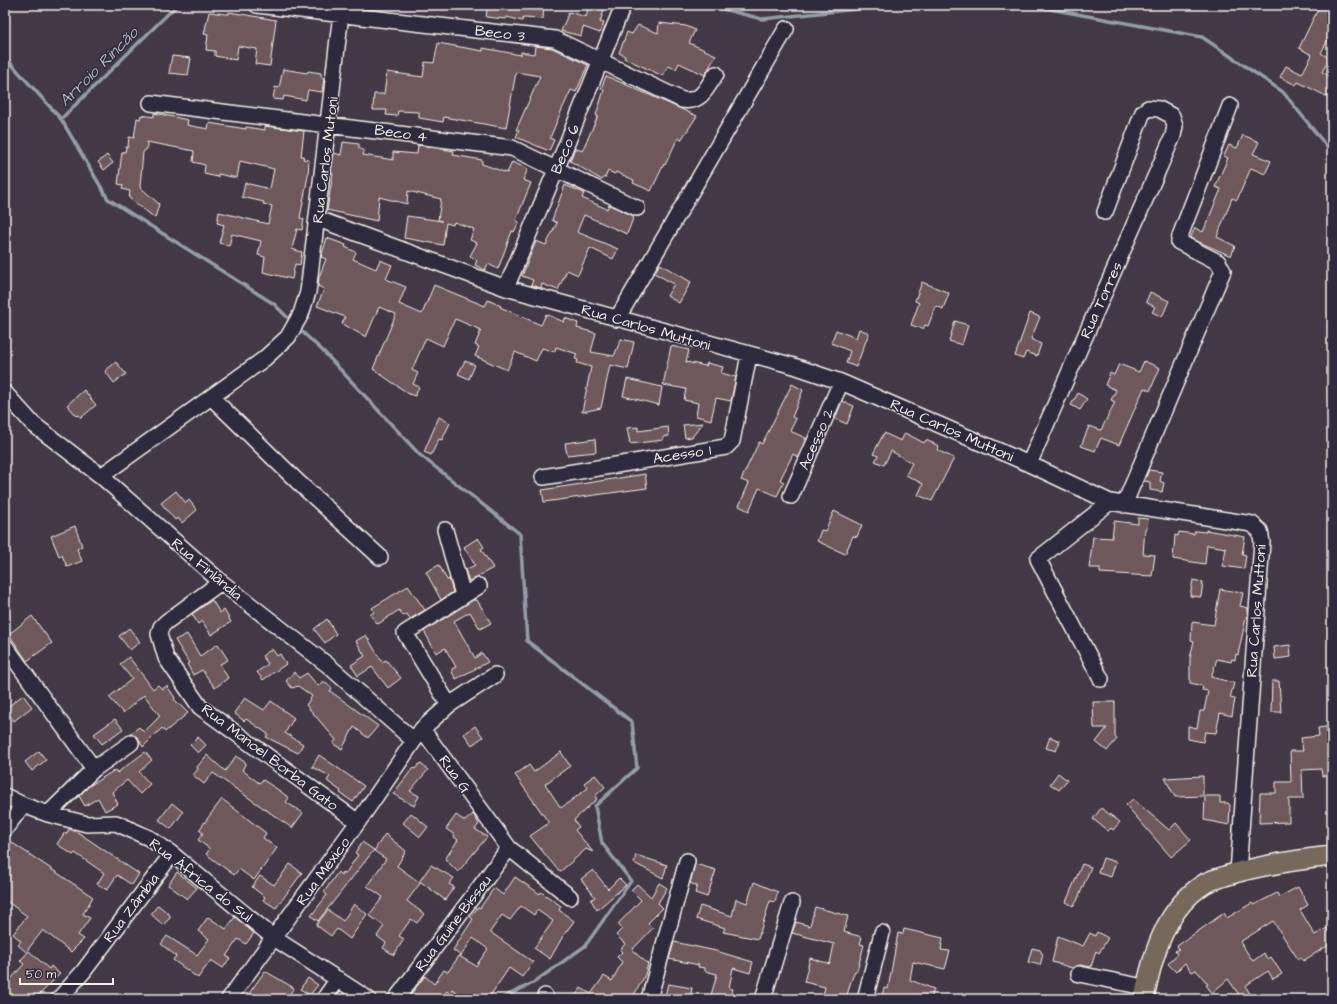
<svg xmlns="http://www.w3.org/2000/svg" width="1337" height="1004" font-family="'Architects Daughter',sans-serif">
	<style>
		.lines { fill: none; stroke-linecap: round; stroke-linejoin: round }
		.stream { stroke: #939da8; stroke-width: 3.5 }
		.building { fill: #6e595c; stroke: #f4f1e8 }
		.minor-casing { stroke: #f4f1e8; stroke-width: 18 }
		.major-casing { stroke: #f4f1e8; stroke-width: 22 }
		.minor { stroke: #2f2a3d; stroke-width: 15 }
		.major { stroke: #76695c; stroke-width: 19 }
		.labels { text-anchor: middle; stroke-width: 3; stroke-linejoin: round; paint-order: stroke }
		.street-label { font-size: 15px; fill: #f4f1e8; stroke: #2f2a3d }
		.water-label { font-size: 16px; font-style: italic; fill: #b4b9be; stroke: #2f2a3d }
	</style>
	<rect width="100%" height="100%" fill="#423846"/>
	<filter id="ink" filterUnits="userSpaceOnUse"><feTurbulence type="fractalNoise" baseFrequency=".025" numOctaves="2"/><feDisplacementMap in="SourceGraphic" scale="8" xChannelSelector="R" yChannelSelector="G"/><feConvolveMatrix kernelMatrix="1 2 1 2 8 2 1 2 1" color-interpolation-filters="sRGB"/></filter>
	<g filter="url(#ink)">
		<g class="lines">
			<!-- stream -->
			<path class="stream" d="M707,5L762,19L895,5
				M1028,5L1202,37L1283,92L1332,153
				M5,57L61,119L177,5
				M61,119L108,199L274,304L292,322
				M298,328L323,351L420,455L520,534L527,641L632,722L637,768L595,806L602,843L631,881L585,946L533,983L500,999"/>
		</g>
		<!-- building -->
		<path class="building" d="M488,5H544L543,19L523,18L522,21L507,17L506,19L486,17Z
			M1320,5H1332V32L1321,53L1329,58L1322,72L1332,77V99L1298,82L1296,85L1280,77L1286,66L1302,74L1312,55L1299,48Z
			M592,6L604,10L600,22L604,23L600,33L583,27L581,36L561,31L569,12L586,17L588,8L591,9Z
			M209,12L225,14H229V12L276,20L270,66L255,64L257,49L238,46L236,60L215,56V51L206,50L208,35L204,34Z
			M659,23L686,26L695,30L689,43L716,55L705,75L679,63L676,69L668,66L663,76L624,58L625,56L619,53L627,32L632,34L638,25L658,33Z
			M438,43L483,51V48L521,55V52L534,54L535,46L552,48L588,65L576,92L571,90L560,114L550,138L554,140L549,151L516,137L519,130H516L540,76L516,72L506,128L444,117L443,122L419,118V112L398,111L397,116L386,115L387,110H373L374,94H384L387,72L423,77L425,62L434,63Z
			M172,56L191,58L188,75L169,73Z
			M283,69L307,73L308,71L321,73V77L324,78L322,92L308,90L306,100L284,96L283,100L273,99L275,87L279,88Z
			M606,76L697,116L681,140L678,138L676,142L665,165L664,164L651,191L633,183L634,180L616,172L615,174L608,171L605,178L604,177L602,180L570,161L575,148L582,151L598,116L596,115L604,90L601,89Z
			M154,113L188,120L187,125L208,129L209,123L246,129V127L265,130V126L304,131L301,156H304L303,159L309,160L308,176L300,218L304,219L302,230L297,229L292,249L302,252L300,265L295,264L292,279L263,272L265,257L258,255L261,241L232,234L229,246L219,243L224,225L217,223L219,212L268,224L272,206L263,204L264,202L242,197L245,183L270,189L274,169L240,161L237,178L218,174V177L204,174L205,165L193,162L194,151L147,142V149L143,152L140,187L159,204L155,218L129,198L130,191L122,189L123,185L118,184L122,152H125L126,147H128L129,137L134,138L137,118L140,119L141,115L154,117Z
			M1243,135L1259,142L1253,154L1271,161L1265,174L1251,168L1237,200L1232,198L1217,237L1235,246L1231,256L1190,238L1195,228L1203,232L1221,189L1215,187L1228,158L1224,156L1229,145L1237,148Z
			M343,142L359,144V148L364,151L363,155L393,160V152L417,154L418,145L454,151L453,155L482,160V164L507,173L512,162L528,169L523,180L531,183L516,220L519,222L514,232L512,231L498,269L488,264L485,270L475,265L477,260L470,256L477,243L470,240L474,229L454,222L453,225L446,223L443,245L404,238L407,216L442,221L438,220L441,199L408,191L407,204L379,197L377,221L327,210L333,173H331L334,153L341,155Z
			M107,155L113,163L104,170L98,162Z
			M565,185L584,193L582,198L607,209L609,205L634,216L627,234L584,215L577,232L618,249L613,259L590,248L578,275L567,270L558,290L542,284L541,288L531,285L533,280L522,276L536,241L546,245L557,223L552,220Z
			M327,238L346,245L345,247L356,252L353,259L376,269L380,260L392,265L386,279L406,287L399,304L422,314L434,285L485,306L488,300L501,306L500,307L541,325L546,314L564,322L565,318L578,323L577,328L596,333L591,352L614,356L621,339L634,342L628,369L610,365L601,408L582,412L591,367L577,363L578,360L575,359L577,354L556,347L555,352L542,348L536,361L515,352L507,370L475,356L479,347L475,345L481,330L455,319L443,346L426,338L412,370L418,373L413,384L419,387L415,396L409,394L373,369L396,314L379,307L366,337L342,324L345,317L317,306L324,289L318,286L319,277L326,259L321,257Z
			M660,264L691,282L679,303L667,296L674,284L654,273Z
			M922,282L949,293L943,309L936,306L928,326L925,325L923,329L911,325L919,303L915,301Z
			M1150,292L1169,301L1162,317L1152,312L1155,307L1146,302Z
			M1030,313L1040,317L1031,339L1041,344L1037,356L1026,352L1023,359L1015,356Z
			M955,321L968,325L962,345L949,341Z
			M859,329L869,333L856,367L846,363L850,351L831,343L836,330L856,338Z
			M671,346L689,350L686,362L706,366L707,363L723,367L721,373L736,377L731,401L716,398L711,420L696,416L698,403L684,400L686,389L663,385Z
			M465,361L475,365L469,379L458,374Z
			M1144,361L1160,368L1150,391L1144,388L1119,445L1101,438L1095,451L1081,446L1089,426L1101,430L1115,402L1111,400L1116,390L1105,385L1110,373L1114,375L1119,364L1139,372Z
			M116,362L126,374L114,383L105,371Z
			M627,379L662,387L659,405L623,396Z
			M792,384L803,390L792,417L796,419L790,431L806,438L798,457L793,454L780,480L784,482L777,496L759,488L749,511L739,506L749,483L741,480L759,442L762,444Z
			M84,390L96,405L81,418L79,415L77,416L67,405Z
			M1078,393L1087,399L1080,410L1071,405Z
			M842,401L854,406L847,424L835,419Z
			M439,417L450,423L442,440L439,439L431,455L424,452Z
			M703,423L692,437L685,438L683,425Z
			M638,427V431L668,427L669,436L663,437V440L630,444L627,428Z
			M884,433L901,441L905,433L924,443L926,440L939,446L937,450L954,458L932,501L918,495L923,484L906,475L912,463L891,451L884,465L875,461L878,456L873,454Z
			M595,439L596,452L567,455L565,443Z
			M1149,470L1162,472L1160,481L1164,483L1162,492L1150,490V482L1144,481Z
			M645,474L647,488L544,502L542,490Z
			M176,491L186,503L189,500L197,510L182,523L178,518L175,520L161,503Z
			M834,511L862,525L857,537L853,536L845,554L817,541L821,530L825,531Z
			M1138,518L1148,519L1147,529H1145L1143,554L1155,555L1152,576L1100,573V568H1089L1093,537L1112,538L1114,521L1138,524Z
			M75,526L82,546L77,549L82,561L67,567L62,555L59,556L51,536Z
			M1206,530L1245,537L1242,554L1246,555L1244,569L1223,566L1226,548L1207,545L1205,564L1173,559L1175,535L1178,536L1179,532L1194,534L1195,531L1206,532Z
			M478,538L484,547L481,549L493,568L469,581L465,570L475,565L464,547Z
			M439,565L447,580L449,579L453,592L441,600L426,572Z
			M1193,580L1203,582L1201,597L1190,596Z
			M408,586L425,610L410,619L407,614L403,616L399,610L378,624L370,615L374,612L372,608Z
			M1220,589L1243,593L1240,606L1248,608V617H1246L1238,655L1236,654L1235,660L1232,659L1231,662L1217,659L1211,677L1234,683L1230,698L1235,699L1232,716L1220,713L1216,733L1205,732L1203,742L1188,739V726L1197,728L1200,711H1204L1208,691L1202,690L1203,686L1190,683V658L1194,641L1191,640L1192,622L1214,625Z
			M212,600L220,613L224,610L231,622L211,635L202,621L198,624L192,614Z
			M473,600H477L491,623L480,629L470,612L454,621L475,658L482,653L488,662L456,679L452,672V669L456,667L445,648L436,653L424,631Z
			M32,616L52,643L27,661L9,634Z
			M327,619L336,634L325,643L314,629Z
			M129,628L140,642L130,650L119,636Z
			M187,634L200,656L218,644L228,660L220,664L228,678L215,688L202,670L193,675L187,664L189,663L175,640Z
			M366,635L382,662L386,660L401,678L388,688L372,667L358,676L351,665L365,656L356,641Z
			M1290,645L1291,657L1275,659L1274,647Z
			M272,649L277,656L280,654L286,664L263,680L257,672L268,664L262,656Z
			M129,657L153,689L158,685L162,689L167,686L175,698L174,699L188,713L165,732L162,728L143,747L138,738L130,734L139,727L144,732L160,716L144,695L123,713L109,697L132,679L120,664Z
			M294,672L299,678L307,673L318,686L323,681L332,688L330,691L378,726L368,738L354,727L342,749L333,744L336,740L306,705L312,696L298,686L292,688L286,681Z
			M1272,681H1279L1281,712H1271Z
			M23,695L32,707L14,721L5,709Z
			M245,698L264,710L271,701L294,718L285,733L303,744L298,753L266,737L268,734L246,719L244,721L234,713Z
			M1093,702H1115V737L1117,739L1107,751L1096,742L1107,728H1094Z
			M115,719L123,729L102,744L94,734Z
			M475,726L483,737L472,745L464,734Z
			M1332,726V775L1322,776L1321,769L1302,770L1303,799H1289V822L1259,823L1260,793H1276V782H1291L1290,751H1303L1301,738L1319,736L1318,728Z
			M198,737L206,745L198,753L190,745Z
			M1050,737L1060,741L1056,751L1046,748Z
			M39,751L46,760L32,771L25,762Z
			M145,752L152,760L139,772L150,784L140,794L127,780L112,792L118,804L105,811L98,798L85,806L79,796L89,786L115,770L117,773Z
			M561,752L570,766L545,784L561,808L588,788L584,783L595,775L605,787L595,796L597,799L574,820L579,827L575,830L593,852L586,849L561,871L557,869L530,836L549,823L515,775L529,765L534,772Z
			M207,755L225,771L236,756L246,763L242,770L259,783L263,780L280,791L289,798L286,802L303,813L292,828L213,773L204,784L193,775L198,769L197,767Z
			M319,755L364,786L353,802L340,793L341,791L327,781L330,776L312,767Z
			M420,763L428,770L410,791L419,796L414,806L393,794L413,768L415,769Z
			M1058,773L1067,780L1059,790L1050,784Z
			M1203,776V796L1175,797L1165,778Z
			M1205,796H1220V803H1228L1230,805L1229,825L1204,820Z
			M222,799L266,833L263,838L277,848L254,880L239,869L234,875L206,854L210,849L198,840L203,833L199,830Z
			M1133,799L1169,830L1176,823L1191,840L1171,857L1126,805Z
			M172,803L183,812L171,829L159,820Z
			M1101,808L1120,822L1113,830L1111,828L1108,831L1093,819Z
			M411,813L428,827L420,837L403,823Z
			M473,814L479,824L475,829L487,837L458,872L445,859L458,840L454,837L455,835L446,829L456,815L465,821Z
			M69,829L79,833L139,874L132,885L117,875L107,890L97,884L104,873L75,853L73,855L57,844L65,832L66,834Z
			M385,834L406,851L397,866L419,882L431,865L454,878L449,884L454,887L445,900L421,882L407,901L424,914L417,923L411,919L399,936L404,939L394,955L383,948L386,943L377,936L384,926L369,915L383,897L367,886L386,859L374,851Z
			M11,842L93,897L83,914L90,918L78,935L84,939L71,952L43,930L26,952L18,945L21,941L13,934L27,916L5,900V851Z
			M362,842L374,850L318,921L311,916L327,895L324,892L338,872L341,875L342,872L345,874L358,855L355,853Z
			M636,855L667,865L663,878L634,863Z
			M1103,858L1116,862L1111,877L1098,873Z
			M290,864L302,873L276,908L263,900L265,897L252,887L260,876L274,885Z
			M695,864L716,870L707,897L695,893L697,886L690,883Z
			M1082,864L1091,867L1077,901L1073,906L1066,902Z
			M593,870L608,889L619,878L626,885L597,910L591,900L595,897L581,879Z
			M177,872L197,888L187,899L168,885Z
			M515,877L540,894L541,892L561,906L559,910L574,921L563,936L550,959L534,948L553,921L537,910L534,915L521,906L510,920L502,915L490,932L533,962L522,977L509,968L488,999H466L452,989L449,993L447,991L440,999H407L425,976L434,984L444,970L448,972L459,956L476,966L488,949L473,938L461,956L453,950L473,919L470,917L478,907L480,908L494,888L503,895Z
			M754,882L778,892L775,902L770,901L758,939L723,932L725,928L696,919L700,906L732,916L736,899L747,903Z
			M659,883L667,888L658,903L663,908L648,923L653,928L632,950L648,964L645,975L632,999H573L581,988L591,994L604,976L612,981L622,962L617,957L622,952L620,950L625,944L616,935L622,929L618,924L641,900L631,890L637,884L651,897Z
			M1298,887L1308,905L1300,910L1315,935L1327,928L1332,936V943L1303,961L1301,958L1298,959L1273,921L1240,942L1253,961L1264,953L1267,959L1271,957L1282,974L1273,979L1268,971L1245,986L1254,999H1242L1228,979L1212,993L1206,985L1208,984L1196,970L1192,972L1185,963L1176,972L1168,964L1177,954L1175,951L1179,949L1177,946L1224,913L1227,918L1252,903L1254,905L1277,893L1279,897Z
			M354,904L367,914L350,939L337,929L331,936L316,925L328,910L343,921Z
			M158,905L170,915V918L163,925L151,914Z
			M815,907L848,916L844,932L862,937L860,944L864,945L857,971H855L851,981L846,999H822L825,987L804,982L810,958L830,964L834,944L792,933L796,922L810,926Z
			M208,917L226,929L235,917L254,933L246,944L238,939L226,956L230,958L223,968L211,960L198,978L173,960L176,956L161,944L167,936L197,955L209,939L198,931Z
			M904,929L943,938L941,950L950,951L945,969L913,962L910,980L934,989L931,999L914,995L913,999H881L884,988L888,989L898,933L903,934Z
			M1097,932L1108,938L1099,953L1096,951L1091,967L1080,965L1072,968L1052,962L1058,936L1083,946L1090,933L1095,936Z
			M674,942L716,951L753,962L750,973L733,968L729,988L733,989L730,999H710L717,974L705,971V968L698,967L699,965L669,959Z
			M1032,948L1040,950L1043,955L1040,965L1028,962Z
			M29,951L49,969L51,966L60,974L35,999H5V986L24,964L20,961Z
			M265,971L294,988L286,999H245Z
			M308,978L318,985L310,995L300,989Z
			M668,984L692,988L690,999L665,996Z"/>
		<g class="lines">
			<defs>
				<path id="minor" d="M257,5L555,39L682,100C702,103 706,88 716,74
					M151,103L512,148L637,208
					M318,219L506,288L794,366L841,382L1029,464L1110,502L1252,524L1260,531L1262,542L1238,872
					M506,288L556,170L622,8
					M617,319L786,29
					M5,393L33,424L101,476L221,582L329,666L413,740
					M211,397L298,482L380,557
					M1029,464L1173,136L1175,126L1172,116L1159,109L1148,108L1143,112L1105,212
					M101,476L264,359L288,337L301,314L308,292L342,5
					M543,477L726,447L732,441L749,355
					M791,496L841,382
					M1124,505L1223,271L1218,262L1179,242L1180,236L1230,106
					M445,530L463,595
					M221,582L166,622L161,627L159,634L166,658L200,707L358,822
					M5,646L94,769L48,814
					M495,675L449,705L422,729L509,848L570,897
					M1101,679L1038,559L1110,502
					M449,705L405,633L479,586
					M94,769L131,743
					M5,796L23,805
					M5,829L23,805L48,814L87,824L116,823L149,838L172,854L274,938L368,999
					M1079,974L1134,985L1146,989
					M59,999L83,972L172,854
					M229,999L358,822L422,729
					M324,999L338,979
					M396,999L509,848
					M545,999V996
					M649,999L687,861
					M763,999L792,903
					M865,999L882,933"/>
				<path id="major" d="M1144,999C1152,956 1165,909 1204,884C1210,880 1218,879 1225,876C1260,865 1295,860 1332,856"/>
			</defs>
			<!-- minor casing -->
			<use href="#minor" class="minor-casing"/>
			<!-- major casing -->
			<use href="#major" class="major-casing"/>
			<!-- minor -->
			<use href="#minor" class="minor"/>
			<!-- major -->
			<use href="#major" class="major"/>
		</g>
	</g>
	<g class="labels">
		<!-- street labels -->
		<g class="street-label">
			<text transform="translate(500 33) rotate(7)" y="5">Beco 3</text>
			<text transform="translate(401 133) rotate(8)" y="5">Beco 4</text>
			<text transform="translate(565 149) rotate(-68)" y="5">Beco 6</text>
			<text transform="translate(325 160) rotate(-83)" y="5">Rua Carlos Mutoni</text>
			<text transform="translate(1101 300) rotate(-66)" y="5">Rua Torres</text>
			<text transform="translate(646 327) rotate(16)" y="5">Rua Carlos Muttoni</text>
			<text transform="translate(952 430) rotate(24)" y="5">Rua Carlos Muttoni</text>
			<text transform="translate(816 439) rotate(-66)" y="5">Acesso 2</text>
			<text transform="translate(682 454) rotate(-9)" y="5">Acesso 1</text>
			<text transform="translate(207 569) rotate(40)" y="5">Rua Finlândia</text>
			<text transform="translate(1256 611) rotate(-86)" y="5">Rua Carlos Muttoni</text>
			<text transform="translate(270 757) rotate(37)" y="5">Rua Manoel Borba Gato</text>
			<text transform="translate(455 774) rotate(54)" y="5">Rua G</text>
			<text transform="translate(323 871) rotate(-54)" y="5">Rua México</text>
			<text transform="translate(201 880) rotate(38)" y="5">Rua África do Sul</text>
			<text transform="translate(131 908) rotate(-53)" y="5">Rua Zâmbia</text>
			<text transform="translate(453 923) rotate(-53)" y="5">Rua Guine-Bissau</text>
		</g>
		<!-- water labels -->
		<g class="water-label">
			<text transform="translate(98 66) rotate(-45)" y="6">Arroio Rincão</text>
		</g>
	</g>
	<!-- margin -->
	<rect width="1337" height="1004" fill="none" stroke="#2f2a3d" stroke-width="20"/>
	<rect x="10" y="10" width="1317" height="984" fill="none" stroke="#f4f1e8" stroke-width="1.5" filter="url(#ink)"/>
	<!-- scale -->
	<path d="M20 978v6h93v-6" fill="none" stroke="#f4f1e8" stroke-width="2"/>
	<text x="26" y="978" font-size="12" fill="#f4f1e8" stroke="#2f2a3d" stroke-width="3" paint-order="stroke">50 m</text>
</svg>
